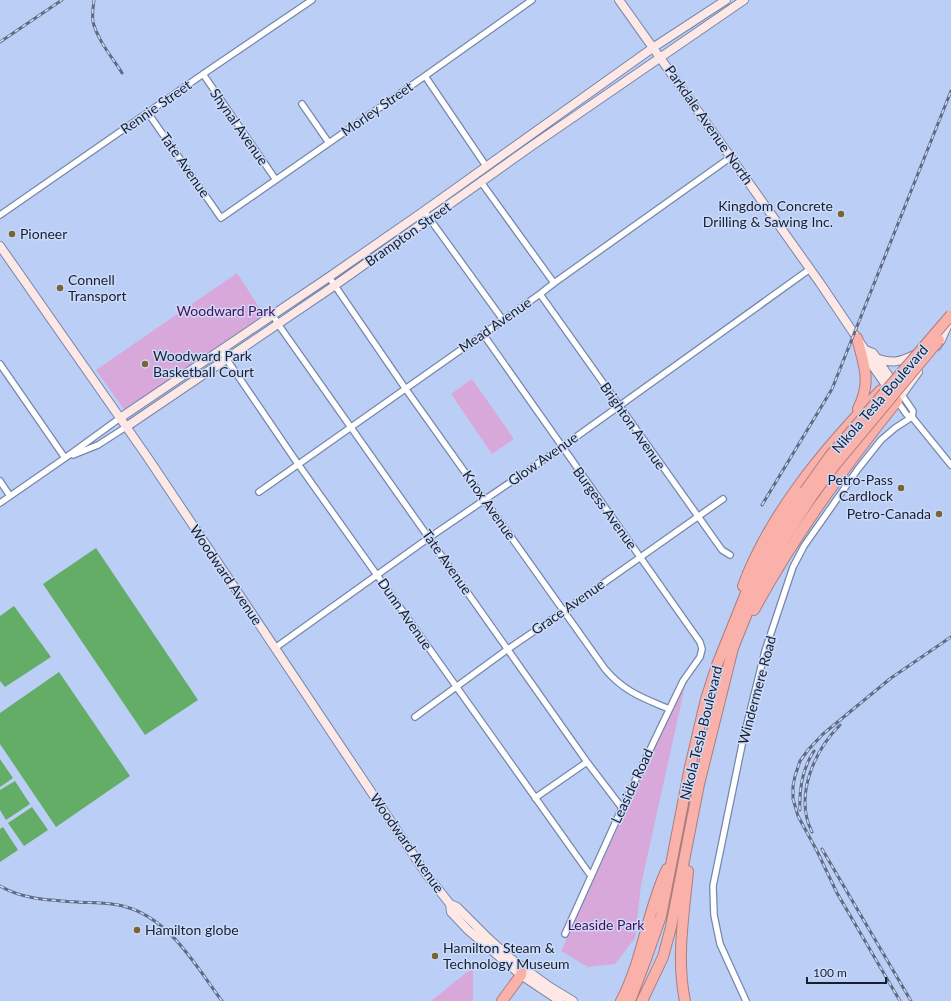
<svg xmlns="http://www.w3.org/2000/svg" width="951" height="1001" font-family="Lato,sans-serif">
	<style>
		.green { fill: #d9a8db }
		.water { fill: #63ad67 }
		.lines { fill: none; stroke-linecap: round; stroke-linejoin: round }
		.street-casing { stroke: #7687ab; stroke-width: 8 }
		.secondary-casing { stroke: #7687ab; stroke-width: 10 }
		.highway-casing { stroke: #ab7e7e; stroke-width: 12 }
		.street { stroke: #fff; stroke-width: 5.5 }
		.secondary { stroke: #fee8e5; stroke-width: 8 }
		.highway { stroke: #fab1a9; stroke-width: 10 }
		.rail-casing { stroke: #5f6b84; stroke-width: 3 }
		.rail { stroke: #ccdbfb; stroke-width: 1.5; stroke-dasharray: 4.5; stroke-linecap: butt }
		.highway-bridge-casing { stroke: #ab7e7e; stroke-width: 12; stroke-linecap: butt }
		.highway-bridge { stroke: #fab1a9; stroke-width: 10 }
		.poi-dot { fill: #7a6434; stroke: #ccdbfb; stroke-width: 1.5 }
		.labels { text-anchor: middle; stroke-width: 3; stroke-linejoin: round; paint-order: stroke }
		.street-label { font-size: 14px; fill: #181f2d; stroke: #ccdbfb }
		.poi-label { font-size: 14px; fill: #181f2d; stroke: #ccdbfb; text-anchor: start }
		.park-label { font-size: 14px; fill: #4c0d50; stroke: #ccdbfb }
	</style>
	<rect width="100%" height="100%" fill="#bbcef5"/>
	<!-- green -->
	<path class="green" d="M237,273L264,315L127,409L123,408L96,370Z
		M472,379L514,439L492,454L451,394Z
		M683,686H685L641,885L635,938L615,964L588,967L561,951Z
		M473,969V1001H431L466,973Z"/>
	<!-- water -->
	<path class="water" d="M96,548L198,700L145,735L43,584Z
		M14,606L51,657L5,687L0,681V616Z
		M59,672L130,776L56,827L0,744V713Z
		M0,759L13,778L0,787Z
		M15,781L30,804L6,820L0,810V790Z
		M32,807L48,830L24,846L8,823Z
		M3,827L18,850L0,862V829Z"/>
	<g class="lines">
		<defs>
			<path id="street" d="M203,74L276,180
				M425,76L486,166
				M302,104L329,143
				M148,113L221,218L425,76L532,0
				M481,182L554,283
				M424,211L503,320
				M0,215L209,70L312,0
				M329,277L405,388L605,669C623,691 643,698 669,709
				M540,294L722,550L730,555
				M273,315L278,324L587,762L622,808
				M483,334L700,642L702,649L700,657L683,681L622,808L565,934
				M221,351L298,464L591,876
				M0,364L65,458
				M902,395L913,411L912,417
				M897,401L907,415L912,417L951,465
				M73,455L98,445L126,427
				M0,481L10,496
				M259,492L540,294L554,283L731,157
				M0,503L65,458L120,418
				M275,648L430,537L562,447L810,269
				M415,717L508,649L564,611L723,499
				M535,798L587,762
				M746,1001L720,944L714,915L713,886L743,740L765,651L793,567L804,546L858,469L881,440L895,428L912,417"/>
			<path id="secondary" d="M619,0L820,283L865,350L867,358L891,392
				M0,246L148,458L408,847L427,875L450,904L451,912L468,930L521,975L560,1001
				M937,346L941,340L949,322
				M865,350L873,353L896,387
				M876,358C892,364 899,362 914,355
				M897,401L918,372
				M120,418L329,277L424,211L654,47L726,0
				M126,427L334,286L533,145L744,0
				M450,904L457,907L489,939L510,958L550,987L573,1001"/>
			<path id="highway" d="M857,338C864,366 872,381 858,409
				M743,586C771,511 826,447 881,390
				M754,610C794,536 844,467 897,401
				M502,1001L521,975L522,967
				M621,1001C643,960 647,910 667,869
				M630,1001L646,959L661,916L690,767L706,699L717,665L748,588L760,562L805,491
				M642,1001L663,957L671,927L699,784L733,648L756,591L768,566L785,538L812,496
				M685,1001C676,959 684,913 688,871"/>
		</defs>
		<!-- street casing -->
		<use href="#street" class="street-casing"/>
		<!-- secondary casing -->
		<use href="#secondary" class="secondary-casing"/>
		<!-- highway casing -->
		<use href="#highway" class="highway-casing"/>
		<!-- street -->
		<use href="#street" class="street"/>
		<!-- secondary -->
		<use href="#secondary" class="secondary"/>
		<!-- highway -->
		<use href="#highway" class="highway"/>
		<defs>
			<path id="rail" d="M94,0C93,7 92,15 93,22C98,41 112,57 122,73
				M0,42L62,0
				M762,505L832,389L951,91
				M800,810C799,789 802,769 814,751
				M812,832C794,796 814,751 840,725
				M822,849L911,1001
				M0,886C25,900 49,900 77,902C92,903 108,902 123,906C170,918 195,965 222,1001
				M900,1001L837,893L817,851L798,816L793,799V786L795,776L800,761L808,750L823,734L891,678L951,637"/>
		</defs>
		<!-- rail casing -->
		<use href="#rail" class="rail-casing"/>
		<!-- rail -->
		<use href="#rail" class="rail"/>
		<defs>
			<path id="highway-bridge" d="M805,491L830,456L951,315
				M812,496L835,465L939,340"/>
		</defs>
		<!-- highway-bridge casing -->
		<use href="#highway-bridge" class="highway-bridge-casing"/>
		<!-- highway-bridge -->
		<use href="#highway-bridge" class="highway-bridge"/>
	</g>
	<!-- markers -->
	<g class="poi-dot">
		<circle cx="841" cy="214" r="4"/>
		<circle cx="12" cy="234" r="4"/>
		<circle cx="60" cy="288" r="4"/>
		<circle cx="145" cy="364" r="4"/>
		<circle cx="901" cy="488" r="4"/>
		<circle cx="939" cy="514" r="4"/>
		<circle cx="137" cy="930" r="4"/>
		<circle cx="435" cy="956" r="4"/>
	</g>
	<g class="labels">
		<!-- street labels -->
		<g class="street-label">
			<text transform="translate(156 107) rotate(-35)" y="5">Rennie Street</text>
			<text transform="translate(377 109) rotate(-35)" y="5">Morley Street</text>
			<text transform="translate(709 125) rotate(55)" y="5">Parkdale Avenue North</text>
			<text transform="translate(239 127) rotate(55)" y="5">Shynal Avenue</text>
			<text transform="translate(185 165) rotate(55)" y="5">Tate Avenue</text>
			<text transform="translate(408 234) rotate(-35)" y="5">Brampton Street</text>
			<text transform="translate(495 325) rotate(-35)" y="5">Mead Avenue</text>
			<text transform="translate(880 399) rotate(-49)" y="5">Nikola Tesla Boulevard</text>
			<text transform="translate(633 426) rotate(55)" y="5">Brighton Avenue</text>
			<text transform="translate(543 459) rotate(-35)" y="5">Glow Avenue</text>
			<text transform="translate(489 505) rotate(55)" y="5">Knox Avenue</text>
			<text transform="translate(605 508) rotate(54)" y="5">Burgess Avenue</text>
			<text transform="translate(447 562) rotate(55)" y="5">Tate Avenue</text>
			<text transform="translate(226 575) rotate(56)" y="5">Woodward Avenue</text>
			<text transform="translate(568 607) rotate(-35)" y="5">Grace Avenue</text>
			<text transform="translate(405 614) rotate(55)" y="5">Dunn Avenue</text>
			<text transform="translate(757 690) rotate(-75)" y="5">Windermere Road</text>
			<text transform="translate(701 733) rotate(-76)" y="5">Nikola Tesla Boulevard</text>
			<text transform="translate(632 786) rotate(-65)" y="5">Leaside Road</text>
			<text transform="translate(407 843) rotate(55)" y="5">Woodward Avenue</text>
		</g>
		<!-- poi labels -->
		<g class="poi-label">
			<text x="833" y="211" text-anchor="end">Kingdom Concrete<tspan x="833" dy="16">Drilling &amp; Sawing Inc.</tspan></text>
			<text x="20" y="239">Pioneer</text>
			<text x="68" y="285">Connell<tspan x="68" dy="16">Transport</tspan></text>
			<text x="153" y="361">Woodward Park<tspan x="153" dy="16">Basketball Court</tspan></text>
			<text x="893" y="485" text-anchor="end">Petro-Pass<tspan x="893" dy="16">Cardlock</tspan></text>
			<text x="931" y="519" text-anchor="end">Petro-Canada</text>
			<text x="145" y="935">Hamilton globe</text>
			<text x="443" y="953">Hamilton Steam &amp;<tspan x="443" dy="16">Technology Museum</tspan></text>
		</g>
		<!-- park labels -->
		<g class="park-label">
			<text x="226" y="316">Woodward Park</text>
			<text x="606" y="930">Leaside Park</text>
		</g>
	</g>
	<!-- scale -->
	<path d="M807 977v6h79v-6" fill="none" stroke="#181f2d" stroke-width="2"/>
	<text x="813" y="977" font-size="12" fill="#181f2d" stroke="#ccdbfb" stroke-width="3" paint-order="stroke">100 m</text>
</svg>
